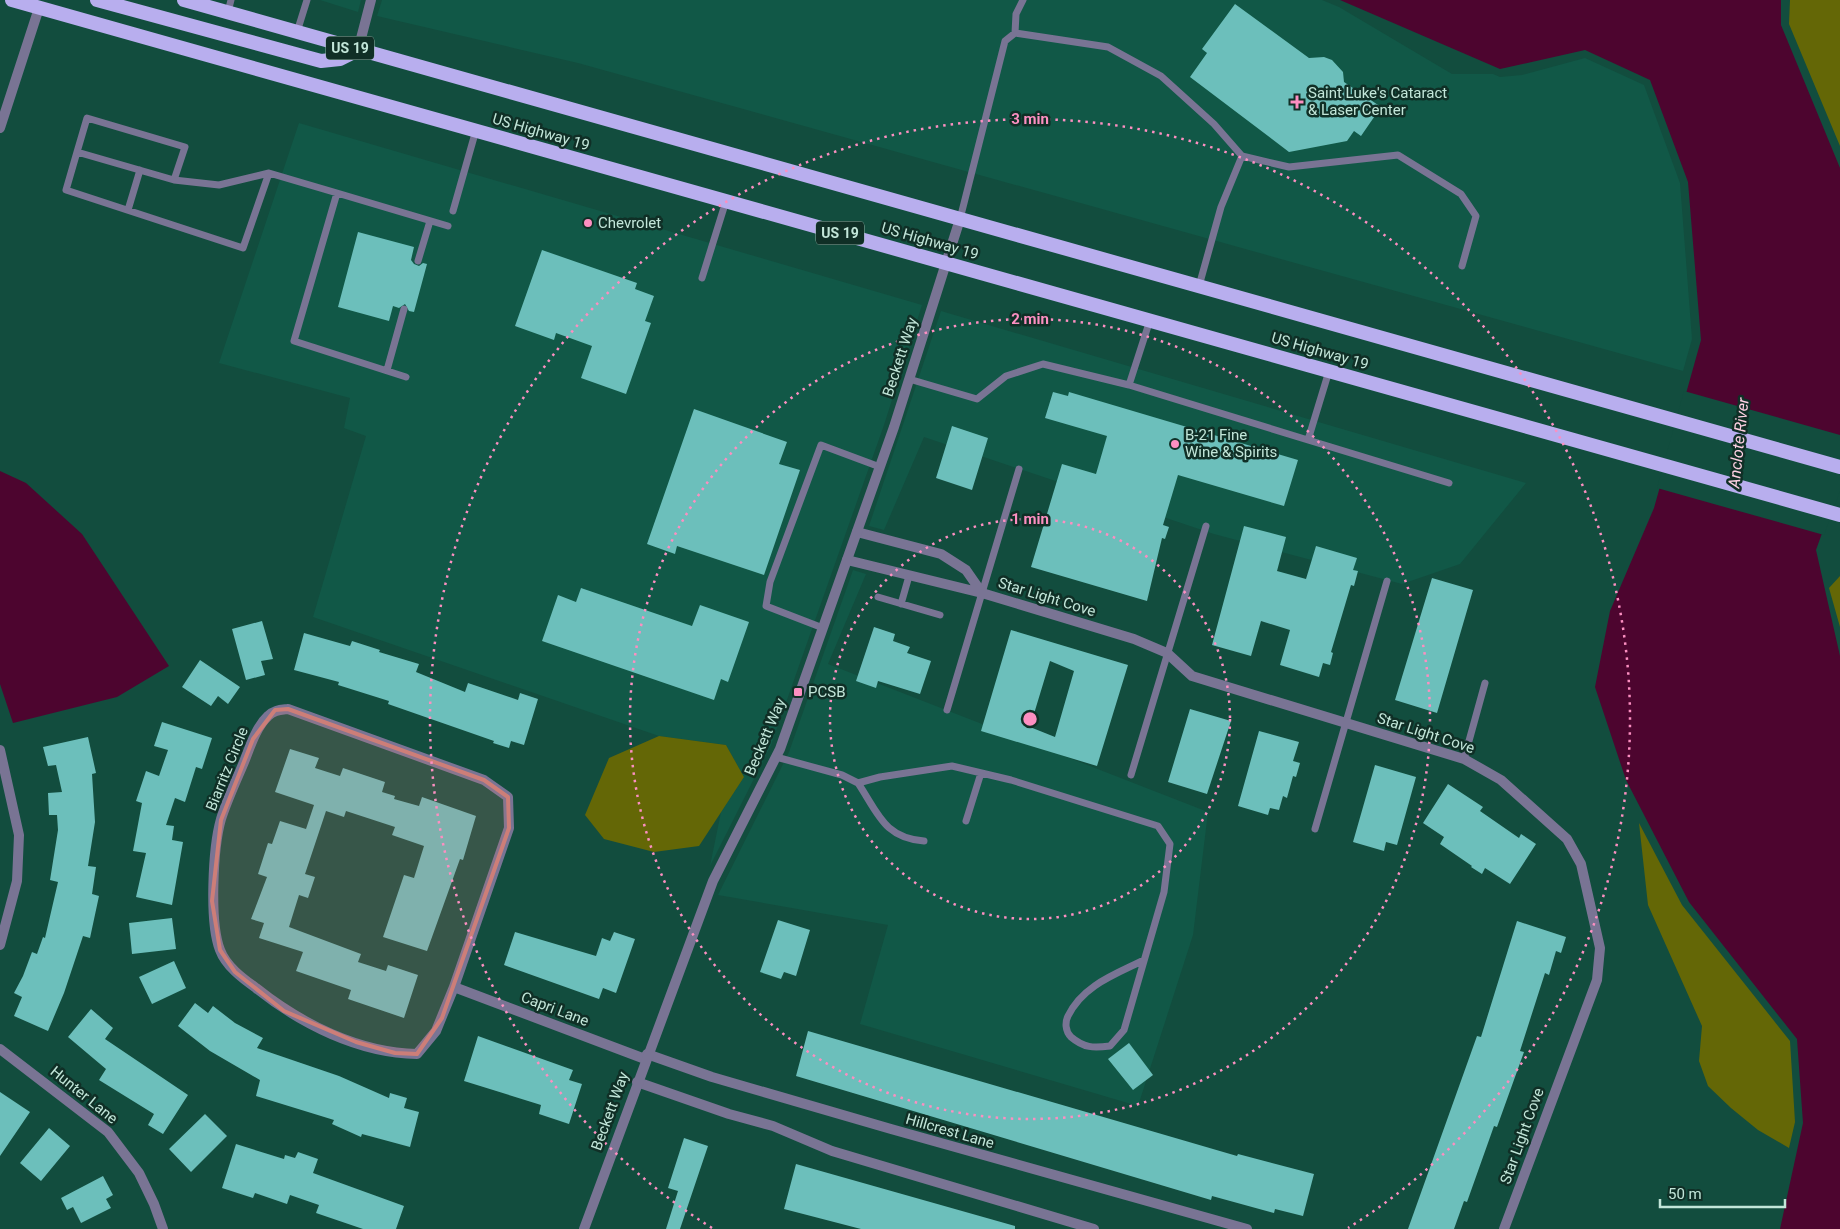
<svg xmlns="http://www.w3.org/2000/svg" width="1840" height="1229" font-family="Roboto,sans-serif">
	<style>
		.built { fill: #115847 }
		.green { fill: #646706 }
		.water { fill: #4d052f }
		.pier { fill: #124d3e }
		.building { fill: #6cbfbb; fill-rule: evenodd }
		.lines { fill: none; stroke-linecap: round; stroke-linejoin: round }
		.service { stroke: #797494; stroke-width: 7 }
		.minor { stroke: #797494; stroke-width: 10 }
		.tertiary { stroke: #797494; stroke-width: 10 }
		.trunk { stroke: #b8aeee; stroke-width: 14 }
		.marked { fill: #cd7e78; fill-opacity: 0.2; stroke: #cd7e78; stroke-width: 4; stroke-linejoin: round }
		.ring { fill: none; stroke: #fc8fc1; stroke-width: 2.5; stroke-dasharray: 2.5 5 }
		.poi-dot { fill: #fc8fc1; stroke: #102f26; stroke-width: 2 }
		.labels { text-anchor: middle; stroke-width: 5; stroke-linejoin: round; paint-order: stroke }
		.shield { fill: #102f26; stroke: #8dafa3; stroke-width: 1 }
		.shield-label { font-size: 14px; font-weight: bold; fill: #c2e6d9 }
		.poi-label { font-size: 15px; fill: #c2e6d9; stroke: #102f26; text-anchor: start }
		.street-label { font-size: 15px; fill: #c2e6d9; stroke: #102f26 }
		.water-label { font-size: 16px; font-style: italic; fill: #fed1e3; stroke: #102f26 }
		.centre { fill: #fc8fc1; stroke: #102f26; stroke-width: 2.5 }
		.ring-label { font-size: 15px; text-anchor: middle; font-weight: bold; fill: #fc8fc1; stroke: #102f26; stroke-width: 5; stroke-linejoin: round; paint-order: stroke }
	</style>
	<rect width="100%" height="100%" fill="#124d3e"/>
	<!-- built -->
	<path class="built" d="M320,0H361L358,12Z
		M382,0H1322L1339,7L1452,74H1493L1500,77L1522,75L1585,58L1644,85L1680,183L1692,339L1683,371L578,63L377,16Z
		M299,123L922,305L884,425L771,745L710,866L721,812L744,777L726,745L659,736L313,617L366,436L344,428L350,398L219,363Z
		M941,311L1526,483L1460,564L1402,584L1214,534L924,437L884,530L869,526Z
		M853,570L866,574L828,664L1208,812L1193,935L1138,1106L860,1024L888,925L718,895L789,752Z"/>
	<!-- green -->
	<path class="green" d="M1790,0H1840V146L1789,24Z
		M1840,576V627L1829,588Z
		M659,736L726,745L744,777L699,846L654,852L604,839L585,815L609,758Z
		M1639,823L1682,905L1790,1041L1795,1122L1789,1148L1758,1130L1731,1108L1708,1086L1699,1061L1702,1026L1648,905Z"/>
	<!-- water -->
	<path class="water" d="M1340,0H1781V25L1840,168V483L1816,550L1840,656V1229H1780L1803,1123L1797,1039L1689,902L1626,780L1595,687L1610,611L1654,508L1701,340L1688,182L1650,80L1585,50L1500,69Z
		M0,471L26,483L82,534L169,666L117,697L13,723L0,684Z"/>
	<!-- pier -->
	<path class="pier" d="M1684,391L1840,435V491L1824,535L1657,488Z"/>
	<!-- building -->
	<path class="building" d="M1235,4L1309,58L1324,57L1332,60L1343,72L1344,82L1381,107L1361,136L1354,131L1347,141L1289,152L1190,77L1207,53L1202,49Z
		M358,232L414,247L411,260L414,264L419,266L423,263L427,264L414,312L409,311L405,304L399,308L393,306L389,321L338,307Z
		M542,250L637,283L635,289L654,296L645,321L651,323L626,394L581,378L592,346L556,333L554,340L515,326Z
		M1053,392L1068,396L1069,392L1298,460L1284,506L1178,475L1163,525L1169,527L1165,539L1162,538L1147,601L1031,567L1062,464L1096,474L1107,436L1045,418Z
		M694,409L787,442L779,464L800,470L764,575L677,546L675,554L647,544Z
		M952,426L988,438L972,490L936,478Z
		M1244,526L1286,537L1277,571L1306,579L1316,546L1357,558L1353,570L1358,571L1354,586L1351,585L1331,652L1333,653L1330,665L1323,663L1319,677L1280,665L1290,630L1261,621L1251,656L1212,645Z
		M1432,578L1473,590L1437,713L1395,700Z
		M581,588L692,626L700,605L749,622L728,682L721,679L714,700L542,641L558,595L576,602Z
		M262,621L273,659L261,661L265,675L246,680L232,629Z
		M874,627L895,634L893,641L910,647L907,653L931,661L920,694L878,681L876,688L856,681Z
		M1011,630L1128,665L1097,766L981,731ZM1050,661L1074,671L1055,737L1030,727Z
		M304,633L350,646L352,641L380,650L379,652L419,664L416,672L465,692L468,683L518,700L520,693L538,699L524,745L511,741L509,748L493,743L494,741L388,704L389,701L338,685L339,682L294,670Z
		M200,660L240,687L228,704L218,696L211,706L182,687Z
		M1190,709L1231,721L1207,794L1168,782Z
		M162,722L212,738L202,769L196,767L185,802L175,798L166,825L174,826L172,840L183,842L172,905L136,897L146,853L133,851L142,803L136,801L146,771L159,776L168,750L154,746Z
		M1259,731L1299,742L1293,761L1300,763L1296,777L1293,776L1287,798L1283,796L1279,810L1270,808L1268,815L1238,806Z
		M88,737L96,773L92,774L95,822L88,866L96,867L92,894L99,896L90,938L83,936L64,993L48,1031L14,1016L22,997L14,993L23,976L32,952L37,954L43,937L45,938L58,882L50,880L58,830L57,815H49L48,793L62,792L56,765L48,766L43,747Z
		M290,749L319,758L315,768L340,776L343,768L385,782L382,792L395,796L394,799L419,806L422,797L476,816L463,860L460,859L427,951L383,937L404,875L414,878L424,846L392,835L395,827L346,811L344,817L326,811L305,874L315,877L308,898L299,895L289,927L361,954L358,962L386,971L388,965L418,975L404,1018L348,999L351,990L296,971L303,952L259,938L264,923L251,919L267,877L258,874L268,843L272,844L280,821L306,829L314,805L275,792Z
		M1375,765L1416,777L1397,845L1386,842L1384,851L1353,842Z
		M1448,784L1483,807L1480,811L1519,838L1521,834L1536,844L1510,884L1485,868L1482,874L1471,867L1472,866L1440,844L1444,837L1423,823Z
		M172,918L176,949L132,954L129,923Z
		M778,920L810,930L796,976L784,972L781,979L760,972Z
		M1517,921L1566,937L1561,953L1556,951L1549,975L1545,973L1520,1051L1524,1052L1497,1127L1494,1126L1467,1202L1464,1201L1454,1229H1408L1477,1036L1481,1037Z
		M515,932L596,956L602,938L610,941L614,932L635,939L616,993L603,988L599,999L504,965Z
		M174,961L186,988L152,1004L139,977Z
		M195,1003L208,1013L213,1006L235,1023L263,1038L257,1048L339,1076L389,1098L390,1093L407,1098L404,1108L419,1112L410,1147L362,1134L361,1137L332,1124L334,1120L256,1096L260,1080L210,1051L178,1026Z
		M91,1009L113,1028L105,1039L188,1095L163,1134L148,1125L154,1114L99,1080L106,1069L68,1037Z
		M808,1031L1237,1156L1238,1154L1314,1174L1303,1216L1275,1209L1274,1213L1212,1196L1211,1200L796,1076Z
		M478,1036L573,1070L569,1080L582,1084L569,1124L539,1114L541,1105L464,1081Z
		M1129,1043L1153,1075L1133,1090L1108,1059Z
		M0,1092L30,1112L0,1156Z
		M205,1114L227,1136L191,1172L169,1149Z
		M49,1128L70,1146L41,1181L20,1163Z
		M684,1138L708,1146L680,1229H666L678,1191L668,1188Z
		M236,1144L284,1159L285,1155L295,1158L298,1152L318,1159L313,1173L404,1206L396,1229H363L316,1213L319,1205L290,1195L287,1204L255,1193L253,1198L222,1188Z
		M796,1164L1015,1226V1229H861L784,1209Z
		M103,1176L113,1195L106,1199L111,1208L81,1223L73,1207L67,1210L61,1198Z"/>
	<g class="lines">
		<!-- service -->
		<path class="service" d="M228,12L231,0
			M297,32L307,0
			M1015,33L1016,14L1023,0
			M77,152L87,118L185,147L174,180
			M269,173L243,248L66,190L77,152L174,180L219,185L269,173L337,193
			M128,210L140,170
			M453,211L476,130
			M960,219L1005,41L1015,33L1108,47L1161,76L1214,124L1242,156L1289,167L1398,155L1461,194L1476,216L1462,266
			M418,261L430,221
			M702,278L726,201
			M1199,286L1221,207L1242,156
			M1150,320L1129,385L1308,440L1329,371
			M387,370L404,309
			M406,377L294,341L337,193L448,226
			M909,379L977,399L1006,376L1043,364L1129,385
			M1308,440L1449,483
			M878,597L940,615
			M901,604L909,576
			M823,628L766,606L770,582L821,445L880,467
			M947,710L1019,469
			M776,757L842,775L858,783L880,777L952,766L1011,780L1158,826L1170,844L1164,892L1124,1030L1110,1046C1093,1048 1084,1048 1071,1037C1065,1031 1065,1022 1068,1016C1083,985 1116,974 1144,960
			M1464,759L1485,683
			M1131,775L1206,526
			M858,783C878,813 884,838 924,841
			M966,821L981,773
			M1315,829L1387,581"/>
		<!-- minor -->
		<path class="minor" d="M358,50L371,0
			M0,128L39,8
			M857,532L941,554L966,570L982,593
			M847,560L982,593L1134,639L1167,653L1192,676L1464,759L1501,780L1567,839L1581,864L1600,948L1597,980L1504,1229
			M288,709L484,780L508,797L509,828L454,987L436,1031L417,1054C359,1053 301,1024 256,988C242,978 226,966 220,950C209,922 213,847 221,819C227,800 236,781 244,762C250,747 256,727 268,716C274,710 280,710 288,709Z
			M0,750L19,835L17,881L0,945
			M454,987L645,1059
			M0,1049L108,1132L139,1173L154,1204L163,1229
			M647,1054L712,1077L891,1129L1247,1229
			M637,1082L729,1114L773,1126L832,1151L1094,1229"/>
		<!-- tertiary -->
		<path class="tertiary" d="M584,1229L713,881L780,749L894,427L960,219"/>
		<!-- trunk -->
		<path class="trunk" d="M12,0L1840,515
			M97,0L321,61L340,59L358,50
			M184,0L1840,467"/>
	</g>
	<!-- marked area -->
	<path class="marked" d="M288,709L484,780L508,797L509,828L442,1018L417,1054L395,1053L356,1042L284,1011L235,972L220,950L212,901L221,820L253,739L275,710Z"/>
	<!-- distance rings -->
	<g class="ring">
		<circle cx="1030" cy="719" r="200"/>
		<circle cx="1030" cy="719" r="400"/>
		<path d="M712 1228A600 600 0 1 1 1348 1228"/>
	</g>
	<!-- markers -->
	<g class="poi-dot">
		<path d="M1294.5 94.5h5v5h5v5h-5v5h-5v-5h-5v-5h5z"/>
		<circle cx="588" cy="223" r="5"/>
		<circle cx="1175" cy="444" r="5"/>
		<rect x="793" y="687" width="10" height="10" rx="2.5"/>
	</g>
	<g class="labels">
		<!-- shield labels -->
		<g class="shield">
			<rect x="326" y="36.5" width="48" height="23" rx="4"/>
			<rect x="816" y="221.5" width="48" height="23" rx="4"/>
		</g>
		<g class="shield-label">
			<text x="350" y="53">US 19</text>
			<text x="840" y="238">US 19</text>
		</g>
		<!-- poi labels -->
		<g class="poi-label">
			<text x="1308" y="98">Saint Luke's Cataract<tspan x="1308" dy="17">&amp; Laser Center</tspan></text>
			<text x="598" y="228">Chevrolet</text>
			<text x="1185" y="440">B-21 Fine<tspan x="1185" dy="17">Wine &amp; Spirits</tspan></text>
			<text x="808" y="697">PCSB</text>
		</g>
		<!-- street labels -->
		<g class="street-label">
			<text transform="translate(541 132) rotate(16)" y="5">US Highway 19</text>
			<text transform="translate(930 241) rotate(16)" y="5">US Highway 19</text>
			<text transform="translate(1320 351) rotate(16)" y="5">US Highway 19</text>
			<text transform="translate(900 357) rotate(-72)" y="5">Beckett Way</text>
			<text transform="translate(1047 597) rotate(17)" y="5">Star Light Cove</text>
			<text transform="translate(1426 733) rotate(18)" y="5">Star Light Cove</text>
			<text transform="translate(765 737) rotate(-67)" y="5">Beckett Way</text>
			<text transform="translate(227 769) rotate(-68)" y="5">Biarritz Circle</text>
			<text transform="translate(555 1009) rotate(21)" y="5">Capri Lane</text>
			<text transform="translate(84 1095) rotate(39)" y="5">Hunter Lane</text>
			<text transform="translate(610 1111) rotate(-70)" y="5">Beckett Way</text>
			<text transform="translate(950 1131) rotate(16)" y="5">Hillcrest Lane</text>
			<text transform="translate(1522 1136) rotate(-70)" y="5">Star Light Cove</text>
		</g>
		<!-- water labels -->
		<g class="water-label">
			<text transform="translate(1738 443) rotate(-84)" y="6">Anclote River</text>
		</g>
	</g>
	<circle cx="1030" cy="719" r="8" class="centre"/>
	<g class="ring-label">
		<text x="1030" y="124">3 min</text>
		<text x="1030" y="324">2 min</text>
		<text x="1030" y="524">1 min</text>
	</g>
	<!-- scale -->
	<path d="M1660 1199v8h125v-8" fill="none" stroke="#c2e6d9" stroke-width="2.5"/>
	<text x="1668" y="1199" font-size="15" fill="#c2e6d9" stroke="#102f26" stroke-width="4" paint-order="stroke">50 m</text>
</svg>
